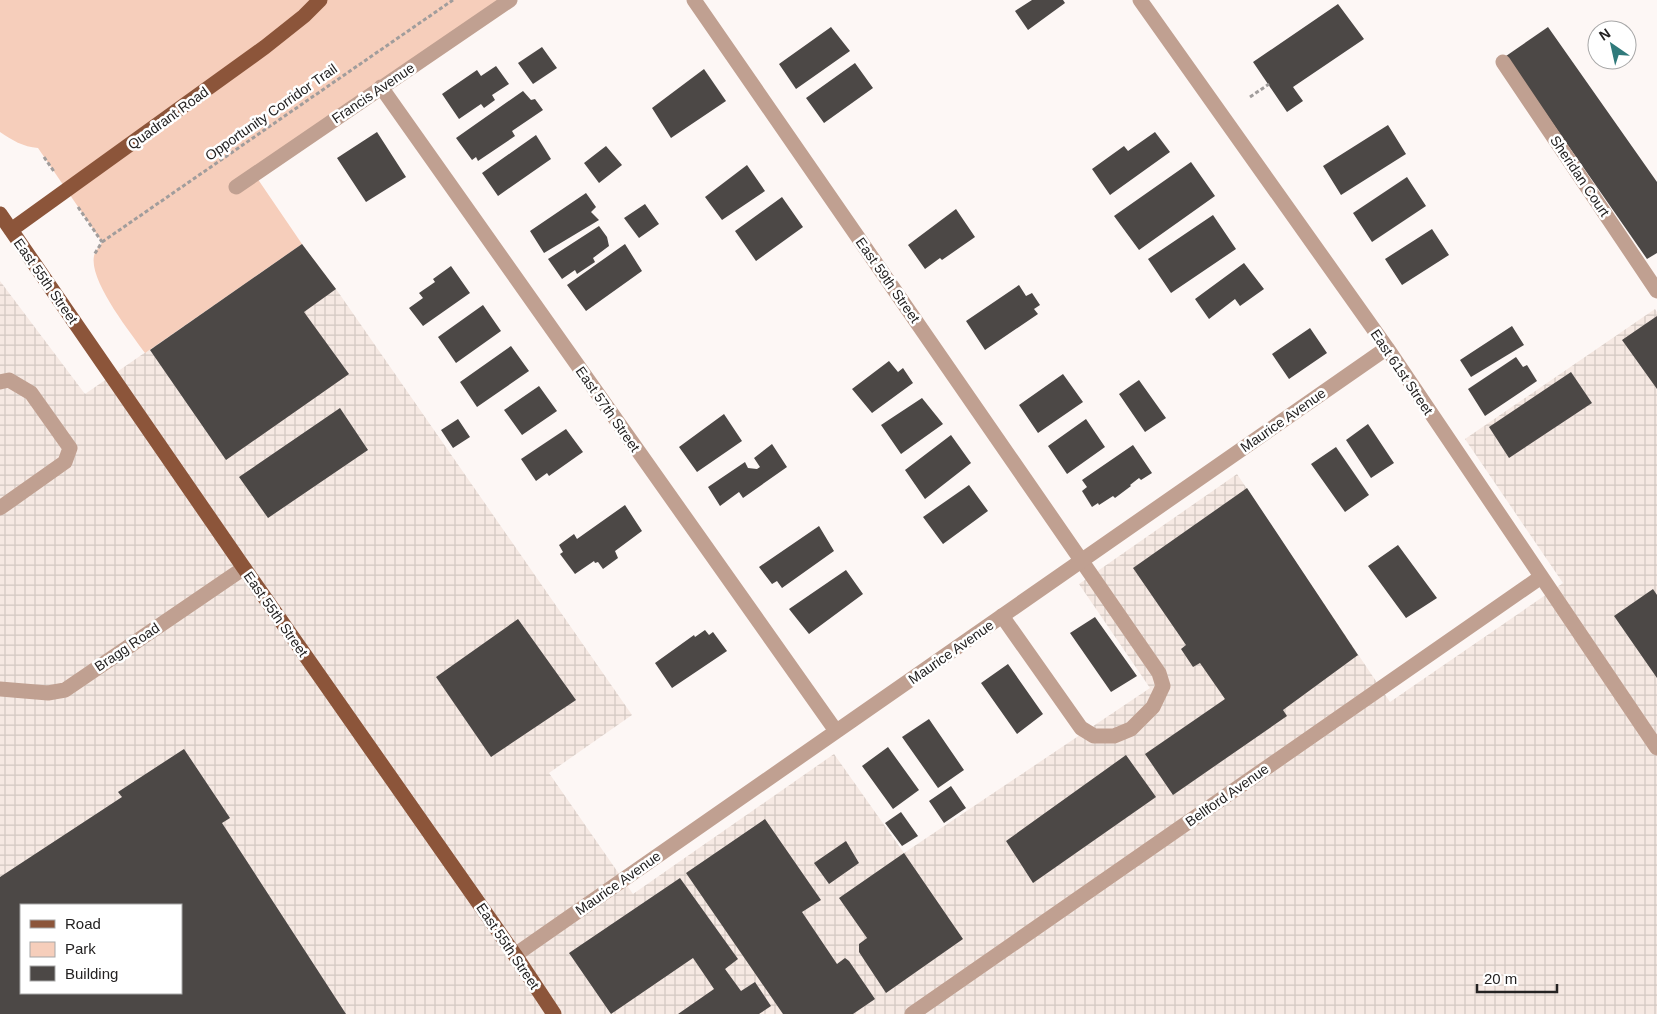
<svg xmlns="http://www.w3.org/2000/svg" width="1657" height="1014" font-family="Arial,sans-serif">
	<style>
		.industrial { fill: url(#industrial-grid); fill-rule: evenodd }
		.green { fill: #f6cebb }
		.building { fill: #4c4846; fill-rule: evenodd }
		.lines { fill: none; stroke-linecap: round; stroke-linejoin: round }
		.path { stroke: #a19d9c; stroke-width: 3; stroke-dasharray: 4 2.5; stroke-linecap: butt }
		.lane { stroke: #c0a091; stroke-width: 15 }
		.street { stroke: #c0a091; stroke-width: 15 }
		.primary { stroke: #8c553a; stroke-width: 15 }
		.labels { text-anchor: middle; stroke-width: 5; stroke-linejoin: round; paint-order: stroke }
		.street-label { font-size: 14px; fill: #242222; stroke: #fff }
	</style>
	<defs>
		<pattern id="industrial-grid" width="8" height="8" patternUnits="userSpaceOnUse" patternTransform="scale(1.25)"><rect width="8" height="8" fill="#f6e9e3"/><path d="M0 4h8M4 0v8" fill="none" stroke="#d3c8c2"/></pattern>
	</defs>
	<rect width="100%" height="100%" fill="#fdf7f5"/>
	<!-- industrial -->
	<path class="industrial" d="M302,244L336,289L632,715L549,773L633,894L834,754L904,853L1150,688L1079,584L1237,474L1390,702L1563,583L1465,439L1655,309L1657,312V1014H0V281L85,394ZM21,905H181V993H21Z"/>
	<!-- green -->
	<path class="green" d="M0,0H510L255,175L302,244L145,353C130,332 89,281 94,256C95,251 100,246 102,242L38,148C23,147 12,140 0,132Z"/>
	<!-- building -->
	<path class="building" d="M1032,0H1063L1065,3L1028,30L1015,11Z
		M1338,4L1364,39L1293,87L1303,101L1287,112L1253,62Z
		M831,27L850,51L796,89L779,64Z
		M1548,27L1657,182V253L1647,259L1506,56Z
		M542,47L557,68L533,84L518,63Z
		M855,63L873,88L824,123L806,98Z
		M496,66L509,84L492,95L495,100L484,108L481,104L459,119L442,94L477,70L481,76Z
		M704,69L726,101L671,138L652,108Z
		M523,91L531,100L535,99L543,110L512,131L515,136L478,161L476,157L472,160L456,138Z
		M1388,125L1406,154L1341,195L1323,166Z
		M377,132L406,177L366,202L337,158Z
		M1155,132L1170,152L1110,195L1092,169L1124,146L1128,151Z
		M536,135L551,159L498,196L482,173Z
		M606,146L622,165L599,183L584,163Z
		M1191,162L1215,196L1139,250L1114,216Z
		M747,165L765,191L722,220L705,197Z
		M1407,177L1426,206L1372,242L1353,213Z
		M586,193L596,207L591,212L599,220L544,253L530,231Z
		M782,197L803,227L756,261L735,231Z
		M645,204L659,224L639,238L624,218Z
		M956,209L975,237L942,260L940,258L925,269L908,245Z
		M1213,215L1236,249L1171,293L1148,259Z
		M599,226L607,237L609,246L593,258L595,262L577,274L575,270L562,279L548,259Z
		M1432,229L1449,255L1402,285L1385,259Z
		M302,244L336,289L304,312L349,374L226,460L150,350Z
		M625,244L642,271L586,311L567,285Z
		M1244,263L1264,289L1240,306L1235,299L1209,319L1195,299Z
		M451,266L470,293L423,326L409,308L423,298L419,293L435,282L433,279Z
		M1019,285L1026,296L1032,293L1040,305L1034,309L1038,314L985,350L966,321Z
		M483,305L501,331L456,363L438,337Z
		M1657,316V389L1622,340Z
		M1512,326L1524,345L1471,377L1460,360Z
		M1310,328L1327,353L1289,379L1272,354Z
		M511,346L529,371L477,407L460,382Z
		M1516,357L1523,367L1527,365L1537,381L1485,416L1468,389Z
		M889,361L898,372L903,368L913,383L872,413L852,389Z
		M1571,372L1592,403L1509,458L1489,427Z
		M1063,374L1083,402L1038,433L1019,405Z
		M1139,380L1166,418L1145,432L1119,394Z
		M539,386L557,411L522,435L504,410Z
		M922,398L943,424L901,454L881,425Z
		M340,408L368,450L268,518L239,477Z
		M724,414L742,441L697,472L679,447Z
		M458,419L470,437L453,448L441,430Z
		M1086,419L1105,447L1067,474L1048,446Z
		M1368,424L1394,463L1371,478L1346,440Z
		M566,429L583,452L549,476L547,473L536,481L521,459Z
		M951,435L971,463L925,499L905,470Z
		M772,444L787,467L743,498L739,492L720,506L708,487L745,462L748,468L757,469L760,467L754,458Z
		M1133,445L1152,473L1141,480L1139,478L1130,485L1131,486L1115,498L1113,496L1099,505L1098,503L1092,507L1082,491L1087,487L1082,480Z
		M1336,447L1369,495L1345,512L1311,464Z
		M969,485L988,511L943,544L923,517Z
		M1247,488L1358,655L1283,710L1287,716L1173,795L1145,754L1225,699L1200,663L1193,667L1181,649L1186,645L1133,568Z
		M625,505L642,531L615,551L618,558L603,569L598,562L595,563L594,561L575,574L560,554L563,552L559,545L574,534L577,539Z
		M819,526L834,551L782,588L777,581L772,584L759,567Z
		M1398,545L1437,598L1406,618L1368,566Z
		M846,570L863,594L809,634L789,609Z
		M1653,589L1657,595V678L1614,616Z
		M1095,617L1137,676L1111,692L1070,633Z
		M518,619L576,700L491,757L436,677Z
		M705,630L709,635L713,632L727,651L672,688L655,663L694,635L695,637Z
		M1008,664L1043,714L1017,734L981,683Z
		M929,719L964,770L938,788L902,737Z
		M888,747L919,790L893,809L862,766Z
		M184,749L230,818L222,823L346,1014H0V877L122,797L118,792ZM21,905H181V993H21Z
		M1126,755L1156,797L1033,883L1006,841Z
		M951,786L966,808L944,823L929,801Z
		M901,812L918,836L902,846L885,823Z
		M765,819L821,900L802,912L837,964L845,958L849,961L875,999L853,1014H783L686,873Z
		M846,841L859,863L829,884L814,863Z
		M904,853L963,939L886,993L859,952V944L867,938L839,898Z
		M680,878L738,959L725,969L741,991L755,982L771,1006L759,1014H678L714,989L693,958L611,1014L569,953Z"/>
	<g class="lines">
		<!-- path -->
		<path class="path" d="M1250,97L1269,84
			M44,157L55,173
			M78,207L102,242L94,255
			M102,242L453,0"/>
		<!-- lane -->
		<path class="lane" d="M1503,62L1657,291
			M0,382L9,380L31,393L70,448L65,462L0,508
			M1002,616L1081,728L1094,736H1114L1131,729L1153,707L1163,686L1159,673L1081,560"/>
		<!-- street -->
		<path class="street" d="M694,0L1081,560
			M1140,0L1387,348L1657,748
			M381,87L836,731
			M236,187L510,0
			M0,689L48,693L65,690L244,568
			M515,955L1387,348
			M912,1014L1541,577"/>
		<!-- primary -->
		<path class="primary" d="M0,214L244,568L515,955L554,1014
			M11,230L265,47L304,16L320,0"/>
	</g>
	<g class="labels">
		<!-- street labels -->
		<g class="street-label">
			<text transform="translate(373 93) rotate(-34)" y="5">Francis Avenue</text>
			<text transform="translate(271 112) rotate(-35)" y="5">Opportunity Corridor Trail</text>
			<text transform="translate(168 118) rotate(-36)" y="5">Quadrant Road</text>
			<text transform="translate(1580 176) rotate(56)" y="5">Sheridan Court</text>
			<text transform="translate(888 280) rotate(55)" y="5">East 59th Street</text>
			<text transform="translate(46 281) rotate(55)" y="5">East 55th Street</text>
			<text transform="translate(1402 372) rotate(56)" y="5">East 61st Street</text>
			<text transform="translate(608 409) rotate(55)" y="5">East 57th Street</text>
			<text transform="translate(1283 420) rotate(-35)" y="5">Maurice Avenue</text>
			<text transform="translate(276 614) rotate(55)" y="5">East 55th Street</text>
			<text transform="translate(127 647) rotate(-34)" y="5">Bragg Road</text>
			<text transform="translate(951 652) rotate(-35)" y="5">Maurice Avenue</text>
			<text transform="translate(1227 795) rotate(-35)" y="5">Bellford Avenue</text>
			<text transform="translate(618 883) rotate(-35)" y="5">Maurice Avenue</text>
			<text transform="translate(508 946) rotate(56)" y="5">East 55th Street</text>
		</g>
	</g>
	<!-- legend -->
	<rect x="20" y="904" width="162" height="90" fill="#ffffff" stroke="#a7a7a7"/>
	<rect x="30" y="920" width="25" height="8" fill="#8c553a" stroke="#a7a7a7"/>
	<text x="65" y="929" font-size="15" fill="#242222">Road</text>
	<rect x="30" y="942" width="25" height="15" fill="#f6cebb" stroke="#a7a7a7"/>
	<text x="65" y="954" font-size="15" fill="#242222">Park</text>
	<rect x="30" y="966" width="25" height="15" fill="#4c4846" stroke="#a7a7a7"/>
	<text x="65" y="979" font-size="15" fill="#242222">Building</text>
	<!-- north arrow -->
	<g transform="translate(1612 45) rotate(326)"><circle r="24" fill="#ffffff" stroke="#a7a7a7"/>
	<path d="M0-4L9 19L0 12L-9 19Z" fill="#307a7b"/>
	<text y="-8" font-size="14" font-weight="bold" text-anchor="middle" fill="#242222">N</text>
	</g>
	<!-- scale -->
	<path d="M1477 984v8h80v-8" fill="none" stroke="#242222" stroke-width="2.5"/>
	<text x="1484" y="984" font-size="15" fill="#242222" stroke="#ffffff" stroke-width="4" paint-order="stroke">20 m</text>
</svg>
